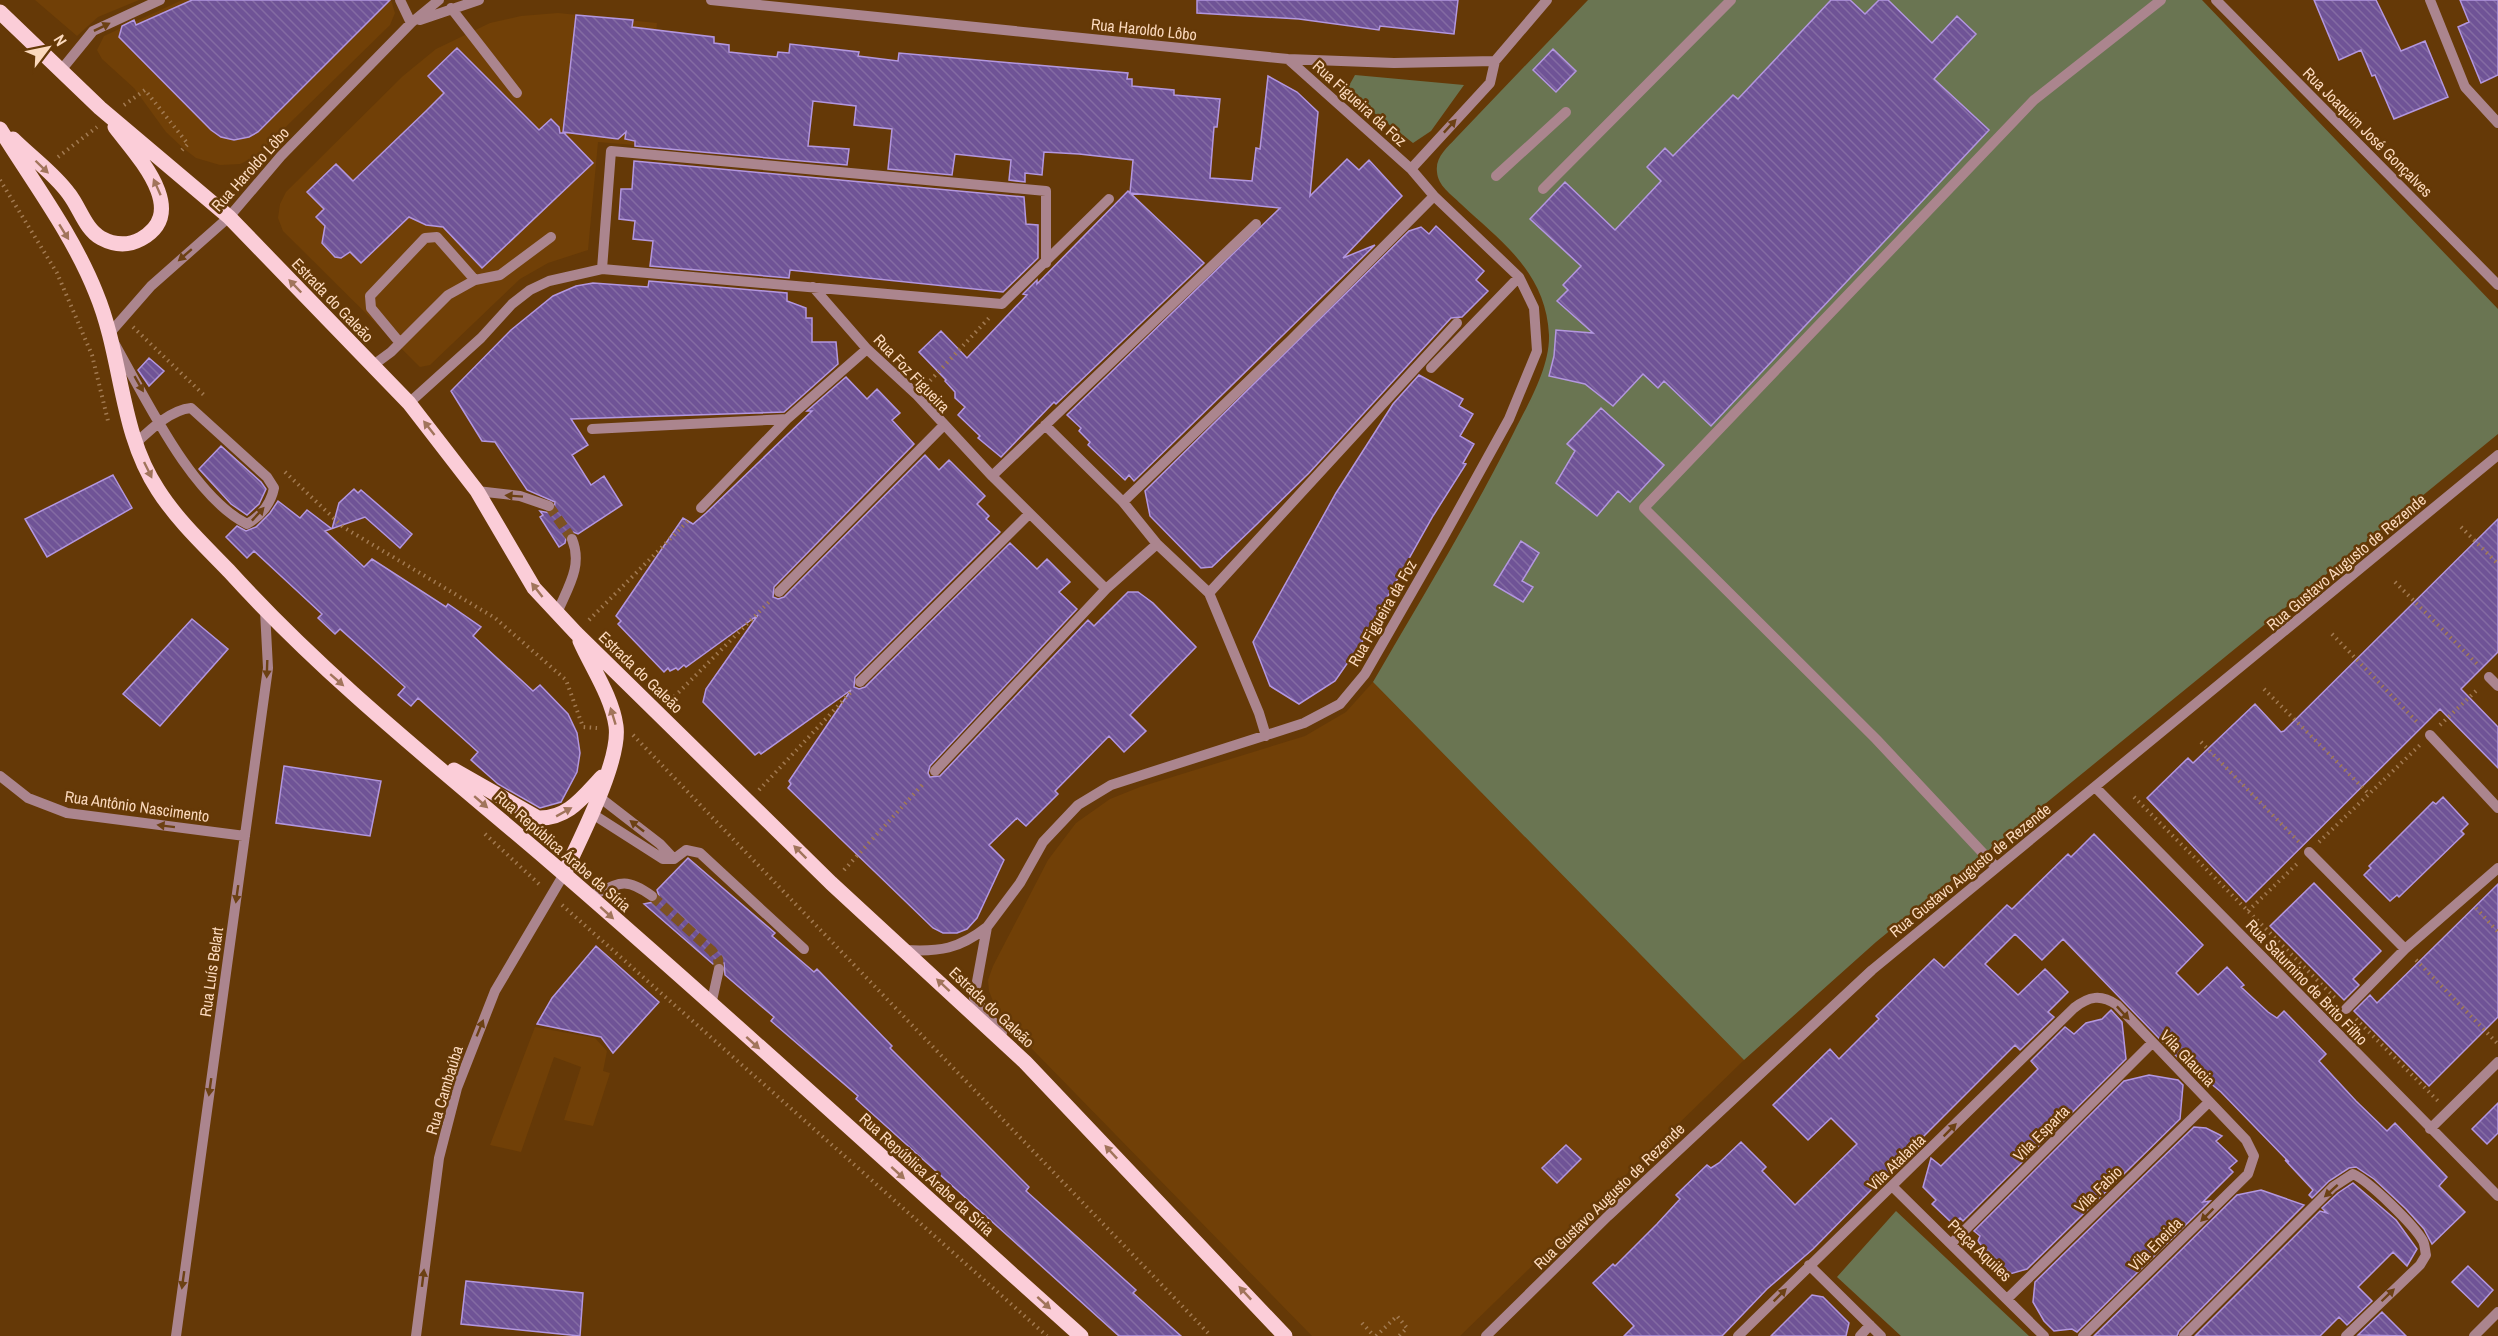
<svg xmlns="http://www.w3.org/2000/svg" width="2498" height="1336" font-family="'Archivo Narrow',sans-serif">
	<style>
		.built { fill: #714007 }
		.park { fill: #6a7552 }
		.building { fill: url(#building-back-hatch); stroke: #b397df; stroke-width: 1.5 }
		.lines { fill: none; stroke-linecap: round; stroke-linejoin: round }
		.minor-tunnel { stroke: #7c5122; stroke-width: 10; stroke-dasharray: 10 5; stroke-linecap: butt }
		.path { stroke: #a27a51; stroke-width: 4; stroke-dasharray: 1.5 4.5; stroke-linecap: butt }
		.minor { stroke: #ab858e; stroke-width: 10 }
		.major { stroke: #fbcdd8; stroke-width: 15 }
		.oneway { fill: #6c4114 }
		.oneway2 { fill: #a1745b }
		.labels { text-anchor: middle; stroke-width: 5; stroke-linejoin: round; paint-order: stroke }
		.street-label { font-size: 16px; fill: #fbd9bd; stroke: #653907 }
	</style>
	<defs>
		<pattern id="building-back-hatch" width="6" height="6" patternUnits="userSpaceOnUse" patternTransform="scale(1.5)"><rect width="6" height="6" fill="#6f5396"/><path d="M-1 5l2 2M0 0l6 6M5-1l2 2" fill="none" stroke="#846ba3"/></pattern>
	</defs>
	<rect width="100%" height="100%" fill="#653907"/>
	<!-- built -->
	<path class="built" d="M35,0H139L98,17L77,36Z
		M182,0H391L395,13L390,25L255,157L240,164L220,165L196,158L183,148L166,132L134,88L102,59L97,50L104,36Z
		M558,13L657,23L646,146L598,142L588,250L548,263L520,279L430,365L420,367L283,231L278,218L280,204L286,192L403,76L436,49L490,23L521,16Z
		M1373,682L1744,1060L1460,1336H1312L998,1014L989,991L988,980L993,966L1048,860L1076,823L1110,799L1140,787L1305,736L1346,712Z
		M535,1027L595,1038L607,1051L603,1071L610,1073L593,1126L564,1120L581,1067L554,1057L521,1152L490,1145Z"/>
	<!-- park -->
	<path class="park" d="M1588,0H2202L2498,309V434L1876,942L1744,1060L1373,682C1421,599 1471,518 1514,432C1528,404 1550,367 1549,335C1546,273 1503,243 1461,204C1451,194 1438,186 1437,172C1435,157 1447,148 1456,138Z
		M1355,75L1464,85L1431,131L1413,143L1346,91Z
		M1896,1211L2029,1336H1901L1837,1277Z"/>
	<!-- building -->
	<path class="building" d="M192,0H390L258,132L249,137L234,140L221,137L211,130L119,37L122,26L134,20L136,25Z
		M1197,0H1458L1454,34L1380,26L1379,30L1299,19L1197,13Z
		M1831,0H1850L1865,14L1879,0H1888L1932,43L1957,16L1976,34L1934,79L1989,130L1711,426L1664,381L1658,388L1643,374L1613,406L1585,384L1549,376L1554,356L1556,330L1593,333L1557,301L1568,290L1563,285L1581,266L1530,219L1565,182L1615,230L1661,181L1647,167L1665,148L1673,156L1733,95L1738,99Z
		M2314,0H2376L2401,51L2425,41L2448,97L2394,119L2375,75L2372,76L2361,50L2339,60Z
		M2460,0H2498V75L2481,83L2458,27L2469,22Z
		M576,15L633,20L632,27L714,37V43L729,45V52L777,57L778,52L789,53L790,44L859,52L858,56L898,61L899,53L1128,73L1127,79H1132V86L1174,90V95L1220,99L1217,127H1214L1210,178L1252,181L1256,148L1260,149L1268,76L1297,92L1318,112L1310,196L1347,159L1359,170L1369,160L1402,196L1343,258L1375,245L1134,481L1129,475L1125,480L1088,445L1090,442L1079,431L1081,428L1067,415L1280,208L1130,193L1133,160L1079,154L1044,152L1042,175L1025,173V182L1009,180L1011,160L955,154L952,175L888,169L892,129L854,125L856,106L813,101L808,146L849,149L847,165L635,146V141L625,139L626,132L618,139L563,132Z
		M457,48L539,130L551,119L559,127L560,133H564L593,163L482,268L443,227L426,225L409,217L361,263L350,252L341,258L335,257L322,243L325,226L316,217L324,209L307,192L336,164L353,181L426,111L444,93L428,76Z
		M1553,49L1576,71L1556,92L1533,70Z
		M634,161L1024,197L1026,224L1038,225V258L1003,292L790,270L789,278L650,266L653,241L633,239L635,221L619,219L621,189H632Z
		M1128,191L1204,263L1056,404L1054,402L1001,457L978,438L980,436L958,415L965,407L955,398V392L945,381L946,380L919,352L941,331L967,358L1027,295L1023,294L1037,280V284Z
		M1436,226L1484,271L1476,280L1488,291L1462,317L1451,318L1309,473L1255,526L1212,567L1201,568L1150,516L1145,491L1409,231L1421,227L1429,234Z
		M649,281L787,293V301L806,308V318H812V342H836L838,364L784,412L571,419L588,445L572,455L591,485L604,476L622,505L578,534L573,532L567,533L565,543L559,547L540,517L543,515L540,511L550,513L554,511L555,502L527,490L495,442L482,441L451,391L511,330L553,296L576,286L593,283L648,287Z
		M149,358L164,371L149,386L138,370Z
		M1419,375L1463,399L1459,406L1473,414L1460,436L1474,444L1463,463L1466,464L1433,516L1362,642L1335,681L1299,704L1270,686L1253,642L1336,493L1393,404Z
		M846,377L867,399L877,389L900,413L892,420L914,444L774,587L773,597L778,599L784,597L925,455L939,470L949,460L985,496L977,504L989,516L986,519L1000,532L855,677L854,687L859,689L865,687L1010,543L1037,569L1047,559L1070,582L1059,592L1077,609L930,766L928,773L930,777L940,776L1088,620L1094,626L1128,592H1138L1153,603L1196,647L1130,715L1146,731L1124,752L1109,736L1055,791L1058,794L1026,826L1017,818L989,845L1004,860L977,918L967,929L957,933H943L933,928L788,788L791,784L789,781L851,690L761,754L759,752L755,755L703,702L706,689L758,615L686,667L684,665L678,670L676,668L670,671L668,668L664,672L618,624L621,621L616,616L683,518L693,524L706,513L812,411H807Z
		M1601,408L1664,465L1630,502L1618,491L1597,516L1556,483L1575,451L1567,444Z
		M221,446L261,482L266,489L259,504L247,515L231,504L199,469Z
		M113,475L132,508L47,557L25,519Z
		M354,489L358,493L361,490L412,534L400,548L365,517L325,531L364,567L372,559L446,607L448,604L481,627L473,636L533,691L540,685L568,714L577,733L580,753L577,772L561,802L540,808L498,784L471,760L478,752L418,698L411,706L398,695L405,687L340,629L335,634L318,618L322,614L254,551L247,558L226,537L237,526L246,531L256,527L270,513L278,501L300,518L307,510L332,529L339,503Z
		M2498,519V652L2461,689L2498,727V768L2440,709L2246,902L2147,798L2188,758L2193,763L2255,704L2281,732L2284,731Z
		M1521,541L1539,553L1522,581L1533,587L1523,602L1494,585Z
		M192,619L228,649L160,726L123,694Z
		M284,766L381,781L370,836L276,823Z
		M2443,797L2468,824L2461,831L2464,834L2399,897L2397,895L2390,901L2364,875L2371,868L2369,866L2433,802L2436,804Z
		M2094,834L2203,945L2176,973L2198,995L2227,967L2244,985L2241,987L2268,1012L2277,1018L2284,1011L2326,1054L2319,1061L2356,1101L2387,1131L2395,1123L2447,1177L2439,1186L2465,1212L2432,1244L2424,1229L2406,1209L2374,1179L2356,1167L2349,1168L2329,1181L2312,1198L2309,1195L2313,1190L2285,1160L2289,1162L2221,1092L2184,1061V1064L2063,939L2042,960L2015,934L1985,964L2018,995L2045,969L2068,992L2048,1012L2054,1017L2020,1050L2015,1045L1917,1143L1920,1146L1878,1187L1876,1185L1813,1249L1767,1289L1722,1336H1624L1634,1326L1593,1283L1613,1264L1615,1266L1657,1224L1680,1199L1676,1195L1707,1165L1711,1168L1719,1163L1741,1142L1766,1167L1762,1171L1795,1205L1857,1144L1831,1118L1808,1140L1773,1105L1830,1049L1839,1059L1879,1019L1876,1016L1934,959L1944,968L2007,905L2012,909L2068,854L2071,857Z
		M688,858L775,933L772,936L814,972L817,969L892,1046L890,1048L1029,1187L1026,1191L1136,1290L1133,1293L1181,1336H1119L856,1099L858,1096L771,1021L774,1017L725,975L724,963L713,964L644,904L658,901L659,896L657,890Z
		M2314,883L2381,951L2353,979L2359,985L2344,1000L2270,926Z
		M2498,884V1017L2429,1086L2354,1011L2370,995L2377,1003Z
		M596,946L659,1002L613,1053L601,1037L537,1024L552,998Z
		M2111,1010L2122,1022L2126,1059L1963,1221L1960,1218L1952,1223L1932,1204L1936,1200L1923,1187L1931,1158L1941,1166L2038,1069L2031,1061L2065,1027L2074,1034L2086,1023L2102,1019Z
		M2149,1075L2178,1080L2183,1085L2180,1119L2027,1269L2003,1276L1982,1256L1986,1252L1978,1241L1980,1236L1974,1231L2124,1081Z
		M2498,1103V1133L2487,1144L2472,1129Z
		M2194,1127L2206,1128L2222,1136L2216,1141L2237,1161L2229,1168L2233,1172L2203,1202L2210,1201L2077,1332L2072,1329L2054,1331L2044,1321L2033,1302L2035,1282Z
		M1566,1145L1581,1159L1557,1183L1542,1168Z
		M2353,1183L2396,1220L2417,1249L2407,1266L2393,1252L2358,1287L2372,1301L2347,1325L2339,1317L2320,1336H2195L2320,1211L2327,1213L2322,1208L2338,1193Z
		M2261,1190L2304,1205L2179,1331L2177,1336H2094L2237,1195Z
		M2468,1266L2493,1290L2478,1307L2452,1282Z
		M466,1281L583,1293L580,1336L461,1324Z
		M1812,1295L1823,1297L1849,1323L1846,1336H1771Z
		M2382,1312L2406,1336L2358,1335Z"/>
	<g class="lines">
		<!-- minor-tunnel -->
		<path class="minor-tunnel" d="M549,506L572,539
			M652,896L712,951L718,959L719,969"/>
		<!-- path -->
		<path class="path" d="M124,105L145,90L188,144L180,152
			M58,157L97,127
			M0,180L57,273L92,355L108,421
			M133,327L206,397
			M926,385L989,318
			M285,472L343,527L495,618L566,680L583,727L597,728
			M2461,527L2498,564
			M2395,582L2479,666
			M589,620L690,519
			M2332,634L2419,724
			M2264,689L2369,794
			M670,701L769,602
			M2440,725L2478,689
			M633,735L1211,1336
			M2201,742L2299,842
			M759,790L851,692
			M2134,797L2336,999
			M485,834L539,884
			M2319,842L2420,745
			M844,870L924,783
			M562,905L1047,1336
			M2476,908L2498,932
			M2248,911L2299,862
			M2416,960L2498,1044
			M2356,1019L2438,1101
			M1362,1323L1374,1336
			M1376,1336L1397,1316L1407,1328L1399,1336"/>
		<!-- minor -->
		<path class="minor" d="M400,0L411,23
			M711,0L1288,59L1394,63L1495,61L1547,0
			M2216,0L2498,285
			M2430,0L2465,87L2498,123
			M451,8L517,93
			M420,20L479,0
			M62,69L93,31L160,0
			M1411,169L1490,83L1495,61
			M1496,176L1566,112
			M1543,189L1731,0
			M1256,224L992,476L1106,589L1157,544L1209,593L1259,713L1266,736
			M602,269L611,151L1046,191V263
			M813,287L867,349L917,395L992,476
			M400,343L371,308L370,296L425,238L437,237L475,280
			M372,366L391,352L448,295L475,280L500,275L551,237
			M1431,368L1519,277
			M409,403L481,338L512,304L530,290L549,281L602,269L1002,304L1109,199
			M1045,425L1123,502L1157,544
			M592,429L787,419
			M135,444C150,430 170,410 191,408L267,477L274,488C271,503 261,516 247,524C189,495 142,390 109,334L151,286L229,217L281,156L411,23L439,0
			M477,491L520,496L549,506
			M1123,502L1290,341L1434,196
			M701,508L787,419L867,349
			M779,592L943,426
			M1209,593L1457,323
			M557,613C568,587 583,566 572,539
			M2489,677L2498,686
			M860,682L1028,515
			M2430,735L2498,808
			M935,771L1106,589
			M0,776L28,798L67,813L245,836
			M2096,788L2498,1196
			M598,796L660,844L674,859
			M591,813L663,859H674L686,850L700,853L804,949
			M2309,852L2405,949
			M1996,867L1876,739L1644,508L2034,100L2161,0
			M589,897C618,884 623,875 652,896
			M987,927L1020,883L1043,842L1078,805L1111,785L1304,723L1340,704L1365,674L1443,538L1509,419L1537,351L1534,308L1519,277L1434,196L1411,169L1288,59
			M905,950C940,952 959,949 987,927L974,998L1002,1033
			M711,1005L719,969
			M2346,1009L2405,949L2498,868
			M2430,1129L2498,1062
			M1893,1187L2044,1336
			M1951,1244L2152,1043
			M1809,1265L1881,1336
			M2008,1298L2209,1102
			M176,1336L268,668L265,611
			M416,1336L439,1158L457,1088L495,991L564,874
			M1486,1336L1608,1216L1872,970L2498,455
			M1738,1336L2074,1008C2089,996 2101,994 2117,1005L2246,1140L2254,1156L2248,1174L2083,1336
			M1860,1336L1870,1325
			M2184,1336L2333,1187L2353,1174C2369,1181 2414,1225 2423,1241C2425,1245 2425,1251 2426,1255L2420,1265L2346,1336
			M2474,1336L2498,1312"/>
		<!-- major -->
		<path class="major" d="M0,12L100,108L229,217L409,403L477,491L534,588L576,633L831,883L1025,1062L1285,1336
			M0,129C33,182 73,235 96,293C123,358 119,431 158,490C177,520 205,546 229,571C326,678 439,767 549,861C729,1016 904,1178 1081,1336
			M13,139C31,157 55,174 69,194C80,208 85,229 101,238C114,245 128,246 141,239C191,211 136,155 115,127
			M454,770L538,818C568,819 583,797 602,777
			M564,874C579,841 621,761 616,726C612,697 592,668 580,641"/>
	</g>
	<!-- one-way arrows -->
	<defs><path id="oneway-solid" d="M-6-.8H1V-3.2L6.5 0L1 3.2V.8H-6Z" transform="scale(1.5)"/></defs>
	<g class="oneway">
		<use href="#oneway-solid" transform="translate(102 27) rotate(-26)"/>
		<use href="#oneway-solid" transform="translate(1450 126) rotate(-47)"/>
		<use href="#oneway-solid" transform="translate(185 255) rotate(139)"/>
		<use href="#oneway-solid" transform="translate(139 384) rotate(60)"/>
		<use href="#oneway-solid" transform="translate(514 496) rotate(-176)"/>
		<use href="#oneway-solid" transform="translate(258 514) rotate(-47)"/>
		<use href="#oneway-solid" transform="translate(267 669) rotate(92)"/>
		<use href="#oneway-solid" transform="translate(166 826) rotate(-173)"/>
		<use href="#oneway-solid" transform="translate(637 826) rotate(-142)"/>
		<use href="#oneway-solid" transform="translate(237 894) rotate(98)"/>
		<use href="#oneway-solid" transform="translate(2123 1013) rotate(47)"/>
		<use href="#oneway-solid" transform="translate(480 1028) rotate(-68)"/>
		<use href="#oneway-solid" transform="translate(210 1087) rotate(98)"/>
		<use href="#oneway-solid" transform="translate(1950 1130) rotate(-45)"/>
		<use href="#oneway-solid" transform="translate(2331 1191) rotate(138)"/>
		<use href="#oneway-solid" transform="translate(2207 1215) rotate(135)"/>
		<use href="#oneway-solid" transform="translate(423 1278) rotate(-83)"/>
		<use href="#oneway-solid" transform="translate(183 1280) rotate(98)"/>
		<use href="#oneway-solid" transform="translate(1780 1295) rotate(-45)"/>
		<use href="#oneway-solid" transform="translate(2388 1295) rotate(-44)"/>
	</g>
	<g class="oneway2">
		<use href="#oneway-solid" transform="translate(42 167) rotate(44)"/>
		<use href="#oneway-solid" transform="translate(157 187) rotate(-114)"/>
		<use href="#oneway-solid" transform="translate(64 232) rotate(58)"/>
		<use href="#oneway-solid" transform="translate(295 286) rotate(-134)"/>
		<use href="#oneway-solid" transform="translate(429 428) rotate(-128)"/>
		<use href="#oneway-solid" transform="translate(148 470) rotate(64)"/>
		<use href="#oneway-solid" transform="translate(537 590) rotate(-128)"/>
		<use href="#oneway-solid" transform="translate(337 680) rotate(41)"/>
		<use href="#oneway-solid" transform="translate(613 716) rotate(-107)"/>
		<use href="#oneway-solid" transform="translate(481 802) rotate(41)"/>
		<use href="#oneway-solid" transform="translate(564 812) rotate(-29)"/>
		<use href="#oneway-solid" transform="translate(800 852) rotate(-135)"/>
		<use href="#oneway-solid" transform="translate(607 913) rotate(42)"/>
		<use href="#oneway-solid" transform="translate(943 985) rotate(-137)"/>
		<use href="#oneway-solid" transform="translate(753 1043) rotate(42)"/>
		<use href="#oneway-solid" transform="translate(1111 1152) rotate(-133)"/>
		<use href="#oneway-solid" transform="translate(898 1173) rotate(42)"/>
		<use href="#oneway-solid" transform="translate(1245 1293) rotate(-133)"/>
		<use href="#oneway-solid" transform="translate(1044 1303) rotate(42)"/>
	</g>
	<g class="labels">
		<!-- street labels -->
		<g class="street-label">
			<text transform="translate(1144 29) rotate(6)" y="6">Rua Haroldo Lôbo</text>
			<text transform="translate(1360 103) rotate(42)" y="6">Rua Figueira da Foz</text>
			<text transform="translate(2368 132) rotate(45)" y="6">Rua Joaquim José Gonçalves</text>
			<text transform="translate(250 169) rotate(-48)" y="6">Rua Haroldo Lôbo</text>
			<text transform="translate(333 300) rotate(46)" y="6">Estrada do Galeão</text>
			<text transform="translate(912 373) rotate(46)" y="6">Rua Foz Figueira</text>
			<text transform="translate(2346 562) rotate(-40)" y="6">Rua Gustavo Augusto de Rezende</text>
			<text transform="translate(1382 613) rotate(-60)" y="6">Rua Figueira da Foz</text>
			<text transform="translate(641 672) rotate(44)" y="6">Estrada do Galeão</text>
			<text transform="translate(137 806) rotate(8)" y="6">Rua Antônio Nascimento</text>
			<text transform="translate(563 851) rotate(41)" y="6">Rua República Árabe da Síria</text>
			<text transform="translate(1970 870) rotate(-39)" y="6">Rua Gustavo Augusto de Rezende</text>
			<text transform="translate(211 972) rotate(-82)" y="6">Rua Luís Belart</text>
			<text transform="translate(2307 982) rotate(46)" y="6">Rua Saturnino de Brito Filho</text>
			<text transform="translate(992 1007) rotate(43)" y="6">Estrada do Galeão</text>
			<text transform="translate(2188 1058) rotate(46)" y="6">Vila Glaucia</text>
			<text transform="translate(444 1090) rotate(-73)" y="6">Rua Cambaúba</text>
			<text transform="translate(2041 1133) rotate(-45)" y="6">Vila Esparta</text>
			<text transform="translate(1896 1162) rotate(-44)" y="6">Vila Atalanta</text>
			<text transform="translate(927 1174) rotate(42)" y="6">Rua República Árabe da Síria</text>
			<text transform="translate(2098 1189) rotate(-44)" y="6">Vila Fabio</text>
			<text transform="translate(1609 1196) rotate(-44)" y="6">Rua Gustavo Augusto de Rezende</text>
			<text transform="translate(2155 1244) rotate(-45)" y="6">Vila Eneida</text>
			<text transform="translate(1980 1250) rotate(44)" y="6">Praça Aquiles</text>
		</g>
	</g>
	<!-- north arrow -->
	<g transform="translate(48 48) rotate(58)" stroke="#653907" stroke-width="4.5" paint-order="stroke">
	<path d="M0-4.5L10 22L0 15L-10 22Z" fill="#fbd9bd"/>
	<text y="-9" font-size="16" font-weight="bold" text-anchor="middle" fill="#fbd9bd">N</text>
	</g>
</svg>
